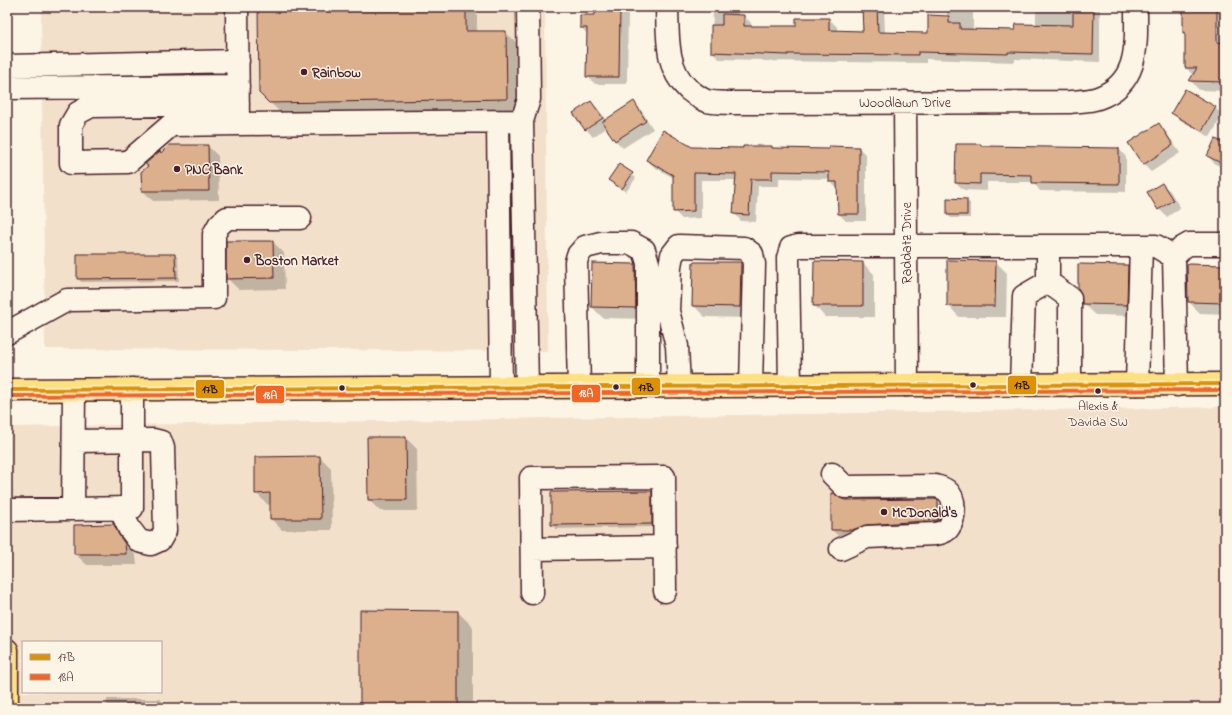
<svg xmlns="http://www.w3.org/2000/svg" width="1232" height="715" font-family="'Indie Flower',sans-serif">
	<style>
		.built { fill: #f2e0cb; fill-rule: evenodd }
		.shadow { fill: #0003 }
		.building { fill: #dcb08d; stroke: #4a1f2b }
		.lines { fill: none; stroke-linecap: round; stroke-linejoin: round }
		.minor-casing { stroke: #4a1f2b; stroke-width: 25 }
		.major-casing { stroke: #4a1f2b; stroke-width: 25 }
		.minor { stroke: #fcf5e5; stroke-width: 22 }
		.major { stroke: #fde080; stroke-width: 22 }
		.bus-1-casing { stroke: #fcf5e5; stroke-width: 7 }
		.bus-2-casing { stroke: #fcf5e5; stroke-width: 7 }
		.bus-1 { stroke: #dd9206; stroke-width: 4 }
		.bus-2 { stroke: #f26522; stroke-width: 4 }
		.poi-dot { fill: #4a1f2b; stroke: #fcf5e5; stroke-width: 1.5 }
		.labels { text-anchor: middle; stroke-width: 3; stroke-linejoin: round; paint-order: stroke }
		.bus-label { font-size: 13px; fill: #4a1f2b; stroke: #fcf5e5 }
		.poi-label { font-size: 14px; font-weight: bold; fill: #4a1f2b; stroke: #fcf5e5; text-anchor: start }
		.street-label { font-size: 14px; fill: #4a1f2b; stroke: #fcf5e5 }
		.line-badge { stroke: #fcf5e5; stroke-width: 1.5 }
		.badge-label { font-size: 11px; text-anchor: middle; font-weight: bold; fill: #fff }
		.pale-badge-label { font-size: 11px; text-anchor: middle; font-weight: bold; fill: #111 }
	</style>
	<rect width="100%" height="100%" fill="#fcf5e5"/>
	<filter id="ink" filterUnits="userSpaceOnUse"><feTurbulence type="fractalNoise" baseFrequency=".025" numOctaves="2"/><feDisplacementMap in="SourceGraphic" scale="8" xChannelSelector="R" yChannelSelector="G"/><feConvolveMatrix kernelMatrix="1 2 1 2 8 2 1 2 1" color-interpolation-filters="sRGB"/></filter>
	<g filter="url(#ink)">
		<!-- built -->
		<path class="built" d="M41,7H545L548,351L45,349Z
			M1225,407V708H7V427ZM23,642H161V692H23Z"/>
		<!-- shadow -->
		<path class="shadow" d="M259,7H477V32H505L517,43L518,110L282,114L260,93Z
			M596,7H628L627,84H595L587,76L588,35L581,27L596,16Z
			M713,7H738V15L744,16L751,23V27H797L829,19L837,27V31L864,32L862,7H884L885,33L929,34L947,17V7H995V9H973V31H1016L1036,26V7H1100V62L1015,59V62L926,59V63L764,61L762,60L719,59L712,51Z
			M1184,7H1225V91L1199,90L1191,81L1194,76L1186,68V35L1184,33Z
			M591,102L599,110L606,120L633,102L641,110L653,129L623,148L616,141L607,127L593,137L586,129Z
			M1215,108L1223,115L1210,137L1180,120L1173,113Z
			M1159,125L1166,132L1180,153L1151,172L1143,164Z
			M1225,144V168L1215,164L1208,156Z
			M170,146H208L218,156L219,200L153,201L143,191L161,154Z
			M772,147L774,149L830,150L859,148L866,155V221H846L839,214L838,189L830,182V179L779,178V186H758L756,222L741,221L734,213L736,180H701V218L682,219L674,211V178L654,167L647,159L692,148L744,149Z
			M982,147L1119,149L1126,157V192L1040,191L1033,182H987V191L964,190L956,183Z
			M619,165L636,178L626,192L609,180Z
			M1162,184L1170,191L1180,208L1167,217L1159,209Z
			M966,200L970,203V218H951L948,215Z
			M273,242L284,253L285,289L239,290L228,279Z
			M175,255L178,258L179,281L81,282L78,278Z
			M815,262L863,263L874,274V317H825L814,305Z
			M996,262L1007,273L1006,317H959L948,305Z
			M740,263L752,275L751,318L705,317L693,305Z
			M593,264L635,265L646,276V319L603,318L592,307Z
			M1128,266L1139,277L1138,316L1095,315L1083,304Z
			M1225,266V314L1200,313L1189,302Z
			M368,438H406L417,449L418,511H380L369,500Z
			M320,457L331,468L332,530H282L271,519V504L268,505L256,493Z
			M651,492L655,496V527L556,529L552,525Z
			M840,499L845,500L937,501L952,516V535L847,544L832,530Z
			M113,525L125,537L130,548L136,556L137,565H87L75,554Z
			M361,611L458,612L473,627V708H361Z
			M107,699H160L168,708H107Z"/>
		<!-- building -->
		<path class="building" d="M258,7H466V31H506L507,99L269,103L259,93Z
			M595,7H620L619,77H586L587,28H580V15H595Z
			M862,7H877L878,32L928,33V15L949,16V23H960V29L1015,30L1016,24L1073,25V7H1094L1093,54L1008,52V54L918,52V55L788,54V55L711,52V25H722V14L744,15V26H796V18H829V30L863,31Z
			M1183,7H1217V42L1225,43V82L1189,81L1197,68H1185V33H1183Z
			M1185,89L1216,107L1202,131L1171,113Z
			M591,101L603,118L585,130L573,113Z
			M634,101L646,121L615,141L602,122Z
			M1159,123L1173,145L1143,165L1128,143Z
			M663,130L692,147L743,148V146H772V148L829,149V146L859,147V214H838L837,182H829V172L772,171V179H751L749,215L733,214L736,174L694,173V211L673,212V175L646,160Z
			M1215,139L1225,143V165L1207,156Z
			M956,144H981V146L1119,148V184L1032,183V175L980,174V184L955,183Z
			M169,145H208L209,191H142L141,172L148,166L145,164L160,151L161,153Z
			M619,164L633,173L622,189L608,180Z
			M1162,183L1173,200L1158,210L1147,192Z
			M947,198L967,199V215H947Z
			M226,241H273L274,278L226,279Z
			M77,254H175L176,278L77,279Z
			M947,260L996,261L995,306H947Z
			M814,261L863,262V306H813Z
			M693,262H741L740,307L692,306Z
			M592,263L635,264L636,308L591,307Z
			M1078,264L1128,265L1127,305L1082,304L1081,293L1078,288Z
			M1187,264L1225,265V303L1188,302Z
			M367,437H406L407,500H368Z
			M320,456L321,519H270V493L255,494V457Z
			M652,491V524L551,525V492Z
			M831,493H834L840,498L845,500L935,499L938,500V520L866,525L852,530H831Z
			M114,524L119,535L125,544L126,554H74V525Z
			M360,610L458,611V708H360Z"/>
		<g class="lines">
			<defs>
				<path id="minor" d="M237,7L238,124L522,121L529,99L528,7
					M667,7C668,35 665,68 688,89C693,93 700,99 707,101C713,103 722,102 728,103L1070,102C1079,101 1090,101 1098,98C1140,83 1136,44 1136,7
					M7,66L238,61
					M7,88L238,86
					M905,102L907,385
					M238,104L91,106L78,113L71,125V163L128,162L171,125L238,124
					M522,121L527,387
					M498,122L501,387
					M1048,246V282
					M7,333L67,300L214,298V234L219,225L227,218H300
					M1137,384L1141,246
					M790,385L788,258L791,248L798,246H1156L1174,257
					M1021,385L1024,296L1048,282L1070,298V385
					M1177,385L1174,257L1182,248L1189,244H1225
					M679,386L677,346L668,311L670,266L672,255L679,246L744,248L752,254L754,264L751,386
					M579,387L576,262L578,255L585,247L601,243H631L644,250L648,263V386
					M74,441L153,440L161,442L163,448L165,531L160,540L151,544L139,541L129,528L120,508
					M832,474L845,487L935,486C939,487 944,488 947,491C956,498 955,518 949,527C946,532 940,533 935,534L867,537L841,549
					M73,509L74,390
					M7,510L132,508V389
					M532,549L665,547
					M532,593L531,478L664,477L665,591"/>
				<path id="major" d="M7,390L907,385L1225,384
					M7,650V708"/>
			</defs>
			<!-- minor casing -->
			<use href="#minor" class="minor-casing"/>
			<!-- major casing -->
			<use href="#major" class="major-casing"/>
			<!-- minor -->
			<use href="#minor" class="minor"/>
			<!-- major -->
			<use href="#major" class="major"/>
			<defs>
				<path id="bus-1" d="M7,390L1225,384"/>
				<path id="bus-2" d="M7,396L1225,390"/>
			</defs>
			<!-- bus-1 casing -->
			<use href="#bus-1" class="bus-1-casing"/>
			<!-- bus-2 casing -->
			<use href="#bus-2" class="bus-2-casing"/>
			<!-- bus-1 -->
			<use href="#bus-1" class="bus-1"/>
			<!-- bus-2 -->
			<use href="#bus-2" class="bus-2"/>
		</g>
	</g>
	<!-- markers -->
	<g class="poi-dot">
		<circle cx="304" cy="72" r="4"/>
		<circle cx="177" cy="169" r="4"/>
		<circle cx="247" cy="260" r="4"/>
		<circle cx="973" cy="385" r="3.5"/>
		<circle cx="616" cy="387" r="3.5"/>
		<circle cx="342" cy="388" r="3.5"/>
		<circle cx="1098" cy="391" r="3.5"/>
		<circle cx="884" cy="512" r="4"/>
	</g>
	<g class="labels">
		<!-- bus labels -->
		<g class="bus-label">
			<text x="1098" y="410">Alexis &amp;<tspan x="1098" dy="16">Davida SW</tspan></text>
		</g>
		<!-- poi labels -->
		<g class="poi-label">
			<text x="312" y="77">Rainbow</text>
			<text x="185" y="174">PNC Bank</text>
			<text x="255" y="265">Boston Market</text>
			<text x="892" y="517">McDonald's</text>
		</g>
		<!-- street labels -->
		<g class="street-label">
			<text x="905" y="107">Woodlawn Drive</text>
			<text transform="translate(906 243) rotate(-90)" y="5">Raddatz Drive</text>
		</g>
	</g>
	<g class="line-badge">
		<rect x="1007" y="375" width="30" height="20" rx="4" fill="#dd9206"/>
		<rect x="631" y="377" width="30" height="19" rx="4" fill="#dd9206"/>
		<rect x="195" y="379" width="30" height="20" rx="4" fill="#dd9206"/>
		<rect x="571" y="384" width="30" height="19" rx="4" fill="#f26522"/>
		<rect x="255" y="385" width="30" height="19" rx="4" fill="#f26522"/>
	</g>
	<g class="badge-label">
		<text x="586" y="397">18A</text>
		<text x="270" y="399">18A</text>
	</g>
	<g class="pale-badge-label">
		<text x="1022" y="389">17B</text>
		<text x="646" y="391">17B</text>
		<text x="210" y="393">17B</text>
	</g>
	<!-- margin -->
	<rect width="1232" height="715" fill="none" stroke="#fcf5e5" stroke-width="24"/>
	<rect x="12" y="12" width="1208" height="691" fill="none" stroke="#4a1f2b" stroke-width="1.5" filter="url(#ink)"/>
	<!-- legend -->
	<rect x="22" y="641" width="140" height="52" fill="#fcf5e5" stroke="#b59f9b"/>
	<rect x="30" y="654" width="20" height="6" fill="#dd9206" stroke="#b59f9b"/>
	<text x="58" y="661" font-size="12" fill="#4a1f2b">17B</text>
	<rect x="30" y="674" width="20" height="6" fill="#f26522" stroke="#b59f9b"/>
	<text x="58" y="681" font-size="12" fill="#4a1f2b">18A</text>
</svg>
